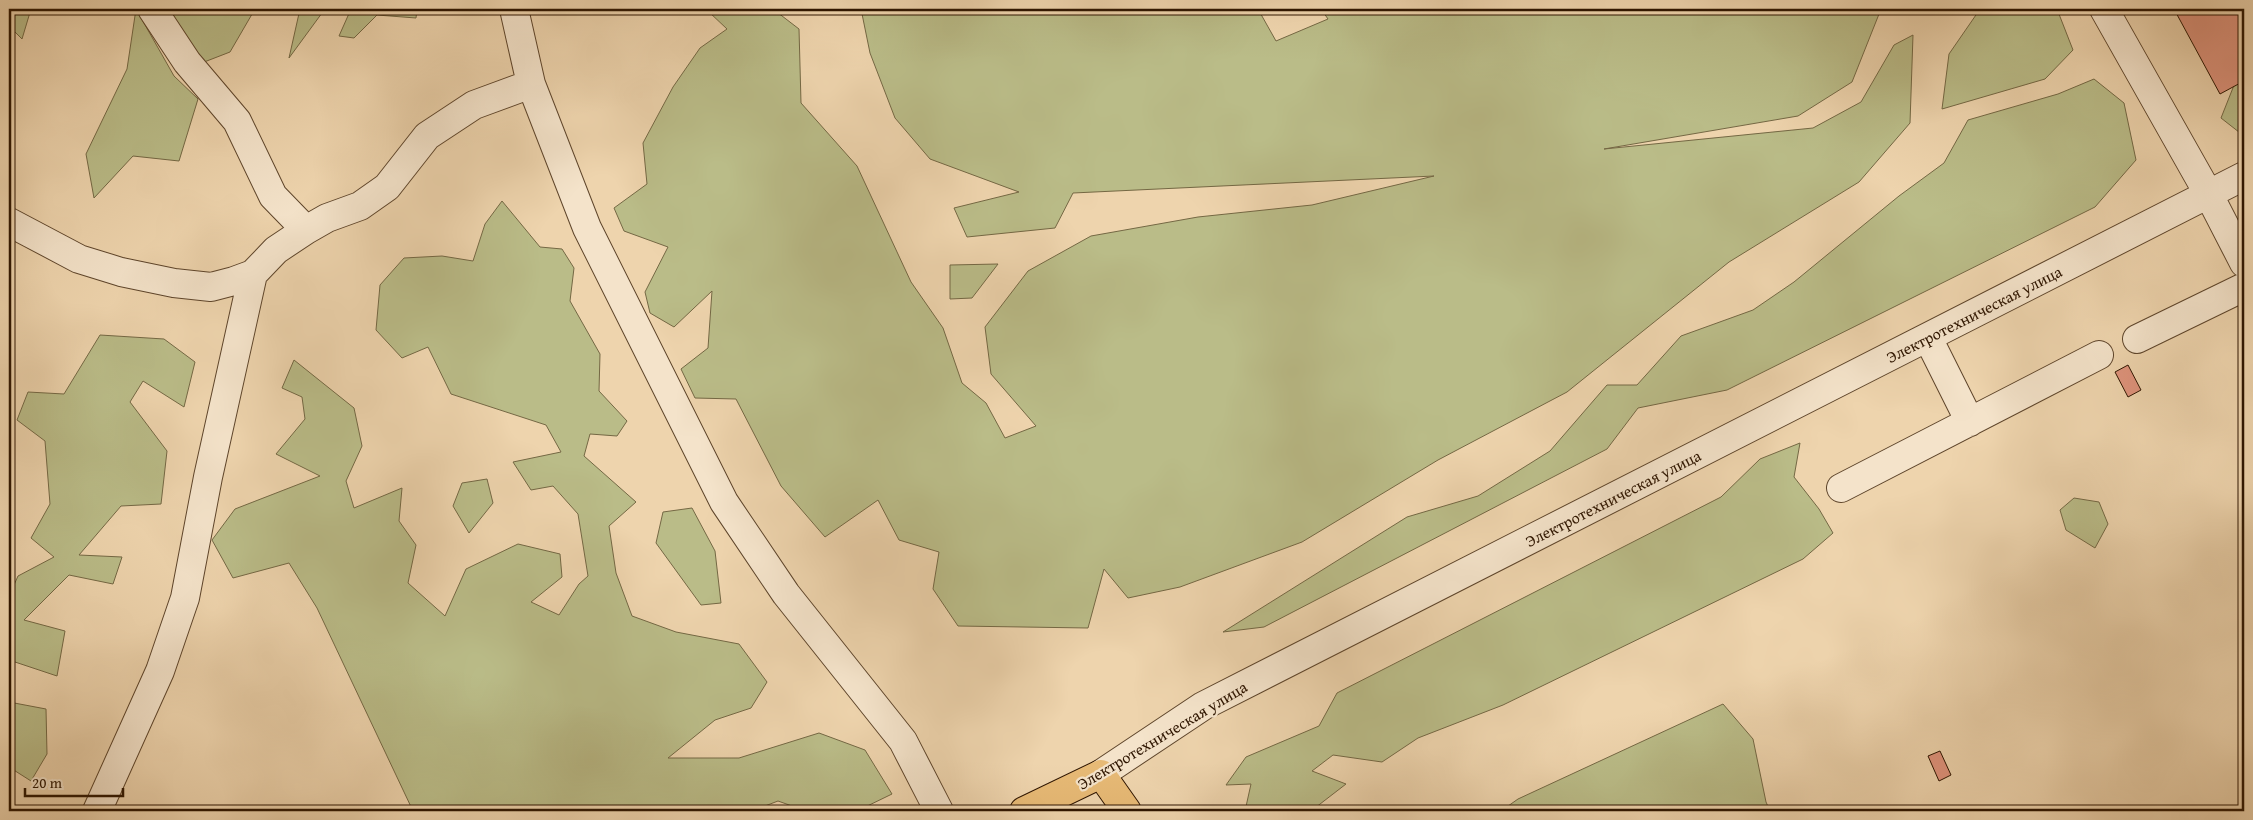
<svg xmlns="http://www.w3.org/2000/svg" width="2253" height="820" font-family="'Gentium Book Plus',serif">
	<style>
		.green { fill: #babc88; stroke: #746844 }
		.building { fill: #df937c; stroke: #2e1500 }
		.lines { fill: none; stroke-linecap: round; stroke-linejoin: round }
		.minor-casing { stroke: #5e452b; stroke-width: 30 }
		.major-casing { stroke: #2e1500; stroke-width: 30 }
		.minor { stroke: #f4e3ca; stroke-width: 28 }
		.major { stroke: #e7ba76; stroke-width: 28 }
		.labels { text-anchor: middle; stroke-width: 4.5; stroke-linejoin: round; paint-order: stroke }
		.street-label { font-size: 16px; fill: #2e1500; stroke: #f4e3ca }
	</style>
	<rect width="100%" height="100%" fill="#eed4ad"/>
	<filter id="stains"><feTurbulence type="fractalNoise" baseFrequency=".004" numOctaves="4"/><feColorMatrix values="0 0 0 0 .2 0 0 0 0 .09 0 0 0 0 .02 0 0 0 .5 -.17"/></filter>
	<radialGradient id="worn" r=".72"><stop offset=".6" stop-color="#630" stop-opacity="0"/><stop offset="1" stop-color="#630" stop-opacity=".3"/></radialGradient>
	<!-- green -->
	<path class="green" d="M9,9H31L22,39L9,26Z
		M136,9L174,76L198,99L179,161L133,156L94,198L86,154L127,69Z
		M169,9H255L230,52L199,64Z
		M300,9H312L322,13L289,58Z
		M351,9H417L416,18L377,15L354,38L339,36Z
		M710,9H773L799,29L801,103L857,166L911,282L943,328L962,383L986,403L1005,438L1036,426L991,374L985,327L1028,271L1091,236L1198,217L1312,205L1434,176L1073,193L1055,228L967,237L954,208L1019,192L930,159L895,118L870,53L861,9H1258L1276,41L1328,19L1321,9H1881L1852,82L1798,116L1604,149L1813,128L1861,102L1894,45L1913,35L1910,123L1859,182L1729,262L1567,392L1438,460L1302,542L1180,587L1128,598L1104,569L1088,628L958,626L933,589L939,552L899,540L878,500L825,537L781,486L736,399L695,398L681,369L708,348L712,291L674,327L650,313L645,292L668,247L624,231L614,208L647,184L643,143L673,87L700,48L727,29L709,12Z
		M1983,9H2057L2073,50L2045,79L1942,109L1949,54L1978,12Z
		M2244,60V136L2221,118Z
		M2094,79L2124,103L2136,160L2095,207L1727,390L1638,408L1607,449L1264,627L1223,632L1407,517L1478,496L1550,451L1607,385H1637L1681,336L1753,310L1794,282L1899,196L1944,163L1968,120L2058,94Z
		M502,201L540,247L562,249L574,268L570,301L600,354L599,391L627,421L617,436L590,434L584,456L636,502L609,526L616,573L632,616L676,632L739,644L767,682L751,708L715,720L668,758H739L819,733L865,750L892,794L857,811H806L778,801L752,811H413L317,608L289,563L233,578L212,540L235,509L320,476L276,454L305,419L302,397L282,388L294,360L354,408L362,446L346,481L354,508L402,488L399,521L416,545L408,583L445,616L466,569L518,544L560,554L562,577L531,602L559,615L579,584L588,576L578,514L553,486L531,490L513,462L561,452L546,425L451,394L428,347L402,358L376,330L380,285L404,258L442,256L473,261L485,224Z
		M998,264L972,298L950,299V265Z
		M100,335L164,339L195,362L184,407L143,381L130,402L167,451L161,504L121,506L79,555L122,557L113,584L69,575L24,620L65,631L57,676L9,660V596L18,576L54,557L31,538L50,504L45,441L17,420L28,392L64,394Z
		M1800,443L1794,477L1819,509L1833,533L1803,559L1503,705L1418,738L1382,762L1333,755L1312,771L1346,784L1311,811H1245L1251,784L1226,785L1246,757L1319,726L1337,693L1721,497L1760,459Z
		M487,479L493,503L469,533L453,506L462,483Z
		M2074,498L2099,502L2108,524L2095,548L2066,530L2060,510Z
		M692,508L715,551L721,603L701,605L656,543L663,512Z
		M9,702L46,709L47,754L31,781L9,767Z
		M1723,704L1753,739L1766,802L1770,811H1501L1518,799Z"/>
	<!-- building -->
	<path class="building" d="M2174,9H2244V81L2220,94Z
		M2128,365L2141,390L2128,397L2115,372Z
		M1940,751L1951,775L1939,781L1928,756Z"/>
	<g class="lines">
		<defs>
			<path id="minor" d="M152,9L187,62L237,121L273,196L306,230
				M514,9L531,84L587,228L724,502L786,594L903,741L939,811
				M2104,9L2209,195L2244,263
				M9,222L79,259L121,272L174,283L211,287L234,281L253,274L276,250L306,230L327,218L360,206L387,187L427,136L474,105L531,84
				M1928,338L1970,422
				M2137,339L2244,287
				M1841,488L2099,355
				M1101,774L1203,706L2244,176
				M97,811L160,671L185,598L208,477L253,274"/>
			<path id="major" d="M1024,811L1101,774L1127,811"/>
		</defs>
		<!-- minor casing -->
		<use href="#minor" class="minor-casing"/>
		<!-- major casing -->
		<use href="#major" class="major-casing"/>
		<!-- minor -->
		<use href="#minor" class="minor"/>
		<!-- major -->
		<use href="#major" class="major"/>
	</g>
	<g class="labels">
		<!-- street labels -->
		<g class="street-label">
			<text transform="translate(1974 314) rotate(-27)" y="6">Электротехническая улица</text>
			<text transform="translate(1613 498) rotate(-27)" y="6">Электротехническая улица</text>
			<text transform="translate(1162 735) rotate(-31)" y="6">Электротехническая улица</text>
		</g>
	</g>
	<!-- margin -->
	<rect width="2253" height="820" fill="none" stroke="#eed4ad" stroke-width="30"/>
	<rect x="10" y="10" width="2233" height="800" fill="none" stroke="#2e1500" stroke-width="2.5"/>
	<rect x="15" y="15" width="2223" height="790" fill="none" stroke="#2e1500"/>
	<!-- scale -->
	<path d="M25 788v8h98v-8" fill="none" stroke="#2e1500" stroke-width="2.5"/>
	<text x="32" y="788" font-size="15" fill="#2e1500" stroke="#f4e3ca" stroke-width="4" paint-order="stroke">20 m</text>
	<rect width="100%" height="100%" filter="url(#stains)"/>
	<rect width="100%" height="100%" fill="url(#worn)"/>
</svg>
